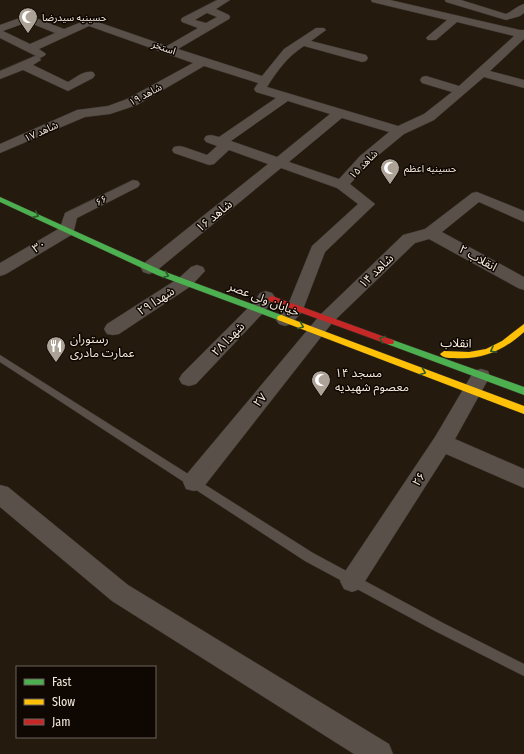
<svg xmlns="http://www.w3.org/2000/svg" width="524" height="754" font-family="'Fira Sans Condensed','Noto Sans Arabic',sans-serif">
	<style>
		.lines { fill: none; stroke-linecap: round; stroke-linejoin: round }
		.lane-casing { stroke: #3b332c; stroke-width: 1 }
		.street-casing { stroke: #3b332c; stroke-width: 1 }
		.fast-casing { stroke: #3b332c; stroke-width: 1 }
		.slow-casing { stroke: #3b332c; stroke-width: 1 }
		.jam-casing { stroke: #3b332c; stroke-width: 1 }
		.lane { fill: #585049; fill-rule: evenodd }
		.street { fill: #585049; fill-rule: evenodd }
		.fast { fill: #4caf50; fill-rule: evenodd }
		.slow { fill: #ffc107; fill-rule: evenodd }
		.jam { fill: #c62828; fill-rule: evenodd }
		.oneway { stroke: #2d5b29 }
		.labels { text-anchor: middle; stroke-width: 3; stroke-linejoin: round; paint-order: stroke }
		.far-poi-label { font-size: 10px; fill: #f7ebdf; stroke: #0e0702; text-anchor: start }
		.far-street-label { font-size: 10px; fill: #f7ebdf; stroke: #0e0702 }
		.street-label { font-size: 12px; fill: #f7ebdf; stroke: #0e0702 }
		.poi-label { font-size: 12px; fill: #f7ebdf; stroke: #0e0702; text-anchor: start }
	</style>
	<rect width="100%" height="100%" fill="#241a0e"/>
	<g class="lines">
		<defs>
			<path id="lane" d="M0,355L313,553L443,623L524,664V676L435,631L305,561L0,362Z"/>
			<path id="street" d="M217,0H230L216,9L229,15L230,17L229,19L178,49L262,76L284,49L316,28H324L326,30L311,41L366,55L368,58L366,61L362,62L304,46C287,57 277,71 267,87L398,126L424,114L452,92L422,83L420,80L422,77L426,76L459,86L514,36L457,22L436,40H428L426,38L428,36L447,20L372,2L371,0H390L520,30H524V39L490,71L524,80V88L484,77L434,120L404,134L370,162L350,184L375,204L325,252L302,312L291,324L285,326L279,324L276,320L288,305L312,246L358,204L337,188L281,168L155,272L149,274L143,272L141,268L143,264L268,164L229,150L214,164L209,165L174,153L172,150L174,147L179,146L184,147L207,155L217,146L206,142L204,139L206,136L211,135L219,137L276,98L256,92L254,89L258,83L204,66L137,105L110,114L85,117L0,153V144L77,110L108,106L127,99L193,63L89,26L39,49L46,54L44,56L40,58L0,38V25L28,15L64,29L89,19L167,46L198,28L182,22L181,20L182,18ZM207,13L217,17L206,23L195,20ZM28,22L55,33L30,44L3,31ZM288,101L330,114L277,157L231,141ZM342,118L389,132L360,156L339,179L289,162Z
				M445,0H461L506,14C513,11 517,6 524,4V13L520,16L506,20L446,2Z
				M35,56L39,57L41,60L33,65L68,82C75,78 84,70 93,72L95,75L93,78L68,91L23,70L0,79V71Z
				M133,180L138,181L140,184L138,187L77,218L73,234L6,274L0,276V263L60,228L65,213Z
				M477,192L524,211V222L479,202L442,232L524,277V290L518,288L429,239L415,243L332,323L202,489L194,491L186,489L183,482L186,475L320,315L403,235L425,229L472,193Z
				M197,265L203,267L205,271L191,286L119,334L113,335L107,334L104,329L107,324L179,278L191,267Z
				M266,291L272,293L275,297L263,313L196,384L189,386L182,384L179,379L182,374L251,305L260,293Z
				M481,369L488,371L490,376L455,439L524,469V488L446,454L360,589L352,592L344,589L340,581L344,573L435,437L474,371Z
				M0,485L8,487L128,585L389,744L393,754H354L112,601L0,507Z"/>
			<path id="fast" d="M0,197L163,271L284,316L285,318L281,321L278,320L157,275L0,202Z
				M390,339L524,387V395L387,344L386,342Z"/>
			<path id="slow" d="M281,315L524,406V414L278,320L277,318L278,316Z
				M524,324V332C503,351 482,360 454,358C448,358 443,358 440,354L444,351L469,352L486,349L502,341Z"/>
			<path id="jam" d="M272,296L393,340L394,342L393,344H387L269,301L268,299L269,297Z"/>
		</defs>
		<!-- lane casing -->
		<use href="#lane" class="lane-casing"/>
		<!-- street casing -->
		<use href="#street" class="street-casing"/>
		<!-- fast casing -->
		<use href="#fast" class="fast-casing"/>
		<!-- slow casing -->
		<use href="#slow" class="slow-casing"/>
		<!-- jam casing -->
		<use href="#jam" class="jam-casing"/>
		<!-- lane -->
		<use href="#lane" class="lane"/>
		<!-- street -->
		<use href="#street" class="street"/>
		<!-- fast -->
		<use href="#fast" class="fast"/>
		<!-- slow -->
		<use href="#slow" class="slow"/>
		<!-- jam -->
		<use href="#jam" class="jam"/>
	</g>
	<!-- one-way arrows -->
	<defs><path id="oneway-chevron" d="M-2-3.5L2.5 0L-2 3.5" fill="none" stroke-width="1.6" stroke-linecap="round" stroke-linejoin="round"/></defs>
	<g class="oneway">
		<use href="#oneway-chevron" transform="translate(36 215) rotate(24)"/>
		<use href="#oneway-chevron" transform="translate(166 275) rotate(21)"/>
		<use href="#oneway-chevron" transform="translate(301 326) rotate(21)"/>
		<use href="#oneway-chevron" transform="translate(382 339) rotate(-160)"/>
		<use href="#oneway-chevron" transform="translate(493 350) rotate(152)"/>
		<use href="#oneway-chevron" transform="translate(423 372) rotate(21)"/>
	</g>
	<!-- icons -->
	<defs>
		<symbol id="mosque-pin" viewBox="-11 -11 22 30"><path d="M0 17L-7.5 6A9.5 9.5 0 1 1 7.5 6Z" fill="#ada296" stroke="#0e0702"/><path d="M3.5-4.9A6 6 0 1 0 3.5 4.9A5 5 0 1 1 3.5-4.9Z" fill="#fff"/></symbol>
		<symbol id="restaurant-pin" viewBox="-11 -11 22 30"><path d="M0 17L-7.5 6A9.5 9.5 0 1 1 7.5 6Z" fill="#ada296" stroke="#0e0702"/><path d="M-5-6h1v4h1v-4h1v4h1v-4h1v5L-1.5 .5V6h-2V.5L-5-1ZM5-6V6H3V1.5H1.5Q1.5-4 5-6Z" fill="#fff"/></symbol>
	</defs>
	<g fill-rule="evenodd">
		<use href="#mosque-pin" x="17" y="6" width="22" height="30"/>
		<use href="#mosque-pin" x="379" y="157" width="22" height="30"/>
		<use href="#restaurant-pin" x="45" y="335" width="22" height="30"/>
		<use href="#mosque-pin" x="310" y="369" width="22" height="30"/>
	</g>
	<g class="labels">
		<!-- far-poi labels -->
		<g class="far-poi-label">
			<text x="42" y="21">حسینیه سیدرضا</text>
			<text x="404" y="172">حسینیه اعظم</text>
		</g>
		<!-- far-street labels -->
		<g class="far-street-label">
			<text transform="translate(164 47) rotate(19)" y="4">استخر</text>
			<text transform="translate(145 94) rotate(-28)" y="4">شاهد ۱۹</text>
			<text transform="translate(41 131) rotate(-24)" y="4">شاهد ۱۷</text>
			<text transform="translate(363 164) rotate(-45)" y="4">شاهد ۱۵</text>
			<text transform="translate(101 200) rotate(-27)" y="4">۶۶</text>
		</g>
		<!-- street labels -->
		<g class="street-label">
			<text transform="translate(214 216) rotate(-39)" y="4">شاهد ۱۶</text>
			<text transform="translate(39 246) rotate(-31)" y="4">۳۰</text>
			<text transform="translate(478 258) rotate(29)" y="4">انقلاب ۲</text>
			<text transform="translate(376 271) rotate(-44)" y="4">شاهد ۱۴</text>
			<text transform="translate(264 299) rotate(21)" y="4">خیابان ولی عصر</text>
			<text transform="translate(156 301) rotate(-33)" y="4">شهدا ۲۹</text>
			<text transform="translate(228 339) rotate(-46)" y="4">شهدا ۲۸</text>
			<text transform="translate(456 343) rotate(2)" y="4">انقلاب</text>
			<text transform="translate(260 400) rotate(-51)" y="4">۲۷</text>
			<text transform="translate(419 479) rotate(-57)" y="4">۲۶</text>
		</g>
		<!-- poi labels -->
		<g class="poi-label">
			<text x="70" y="343">رستوران<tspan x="70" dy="14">عمارت مادری</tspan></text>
			<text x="335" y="377">مسجد ۱۴<tspan x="335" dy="14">معصوم شهیدیه</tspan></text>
		</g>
	</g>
	<!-- legend -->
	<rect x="16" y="666" width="140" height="72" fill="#0e0702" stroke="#6b625a"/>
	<rect x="24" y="679" width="20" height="6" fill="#4caf50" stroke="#6b625a"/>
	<text x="52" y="686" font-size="12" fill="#f7ebdf">Fast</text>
	<rect x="24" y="699" width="20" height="6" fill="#ffc107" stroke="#6b625a"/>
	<text x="52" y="706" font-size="12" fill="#f7ebdf">Slow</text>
	<rect x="24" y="719" width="20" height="6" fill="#c62828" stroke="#6b625a"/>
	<text x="52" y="726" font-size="12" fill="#f7ebdf">Jam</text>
</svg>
